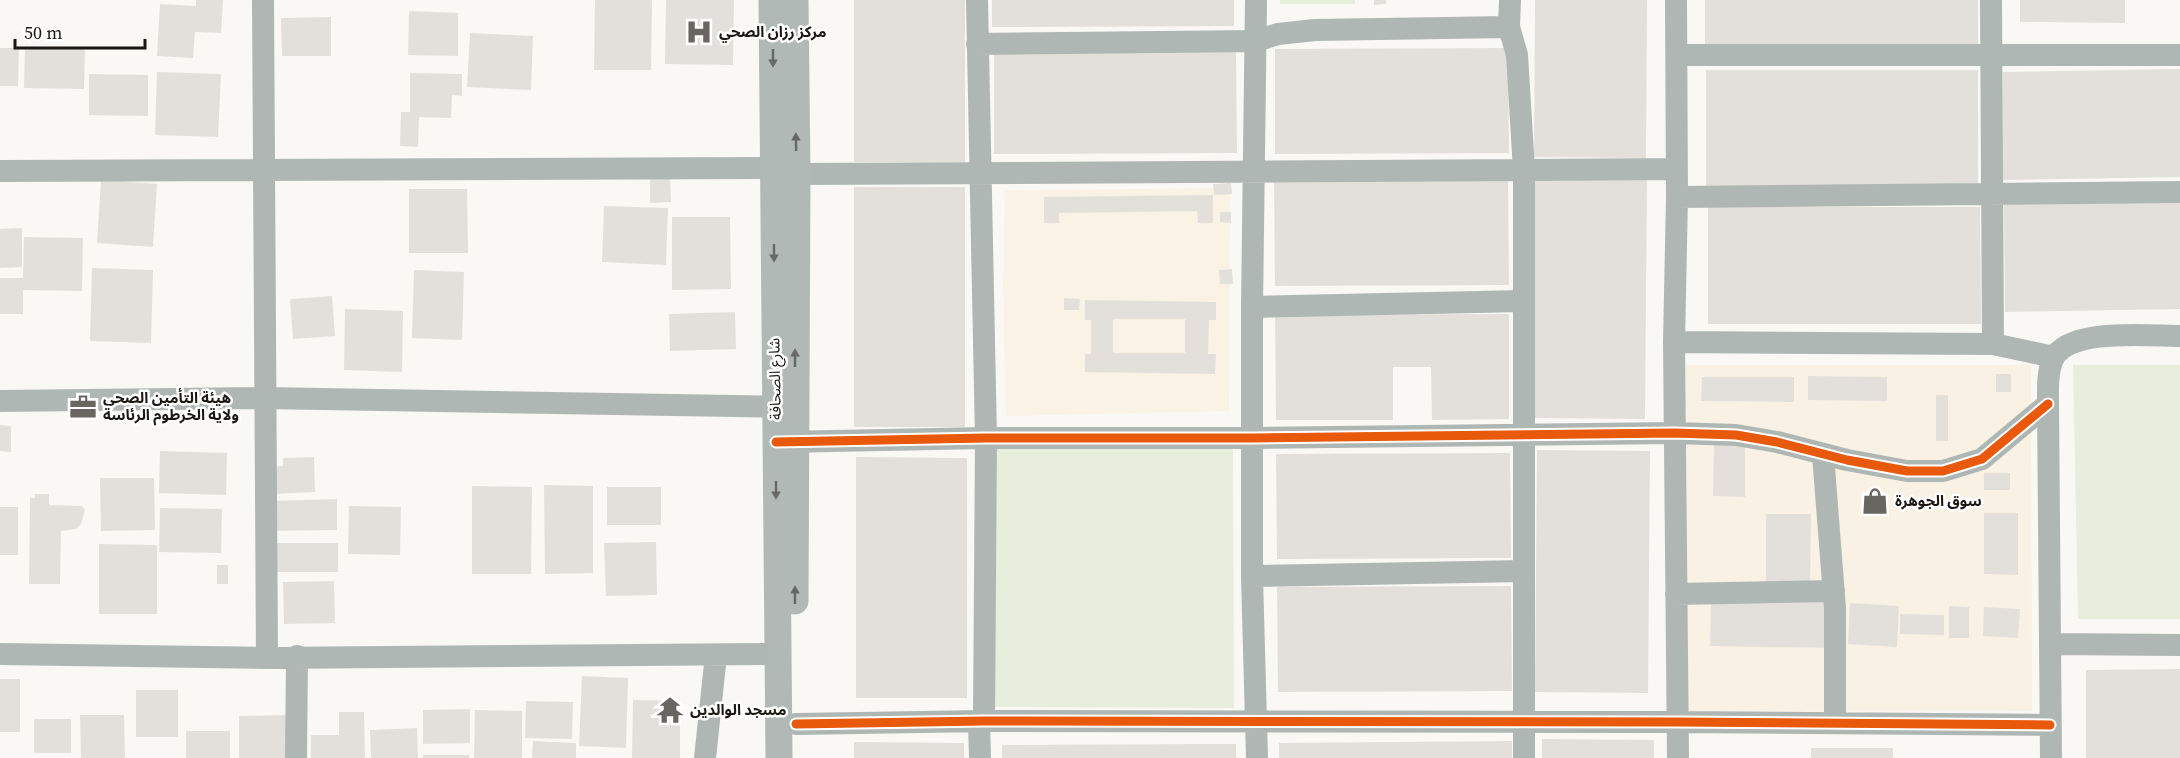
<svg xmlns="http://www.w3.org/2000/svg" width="2180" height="758" font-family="'Source Serif 4','Noto Sans Arabic',serif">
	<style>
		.built { fill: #f9f1e4 }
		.education { fill: #f9f2e5 }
		.green { fill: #e8eedc }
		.building { fill: #e3e0dc; fill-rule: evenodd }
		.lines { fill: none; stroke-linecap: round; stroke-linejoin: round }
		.minor { stroke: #aeb7b4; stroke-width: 22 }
		.major { stroke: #b1b9b6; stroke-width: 27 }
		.cycleway-casing { stroke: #fff; stroke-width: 13 }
		.cycleway { stroke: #e8590c; stroke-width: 9 }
		.oneway { fill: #666864 }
		.labels { text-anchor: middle; stroke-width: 5; stroke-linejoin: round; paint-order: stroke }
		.poi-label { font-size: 15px; font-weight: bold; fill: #1b1712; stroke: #fff; text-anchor: start }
		.street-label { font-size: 15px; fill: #1b1712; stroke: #fff }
	</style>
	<rect width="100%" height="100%" fill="#faf8f4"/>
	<!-- built -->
	<path class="built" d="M1686,365H2031L2032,711L1687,712Z"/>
	<!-- education -->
	<path class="education" d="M1230,188L1229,411L1006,416L1003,287L1005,190Z"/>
	<!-- green -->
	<path class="green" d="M1280,0H1355V4H1280Z
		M2073,365H2180V619H2078Z
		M1233,444L1234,708L995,707L990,445Z"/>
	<!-- building -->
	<path class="building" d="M196,0H223L221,33L195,32L193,58L157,56L160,4L196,6Z
		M595,0H652L651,70H594Z
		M666,0H734L733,65L665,64Z
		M854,0H965V162H854Z
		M992,0H1234V26L992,27Z
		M1374,0H1386V4L1374,5Z
		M1535,0H1647L1646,158L1534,157Z
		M1705,0H1978V45H1705Z
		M2020,0H2125V23L2020,22Z
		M409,11L458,13V56L408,55Z
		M331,17V56H282L281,18Z
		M470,33L533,36L531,90L467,87Z
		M25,47L85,49L84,89L24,88Z
		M0,48H19L18,86H0Z
		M994,48H1236L1237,153L994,154Z
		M1508,48L1509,153L1275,154V49Z
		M2180,69V177L2003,180V72Z
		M1706,70H1978V187L1706,186Z
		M157,72L221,74L218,137L155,135Z
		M410,73L462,74V96L452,95L451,118L419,117L418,147L400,146L401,112H410Z
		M89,74L148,75V116L89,115Z
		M1535,176L1647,177L1645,419L1533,418Z
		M650,178H670L671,202L650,203Z
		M101,180L157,184L153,247L97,243Z
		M1508,180L1509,285L1275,286L1274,181Z
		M1231,183L1232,194L1214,195L1213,184Z
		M854,187H965V427H854Z
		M409,189H467L468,253H409Z
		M1213,195V223H1198L1197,211L1059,213V223H1044V197Z
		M2180,202V309L2005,312L2004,204Z
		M604,206L668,208L666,265L602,262Z
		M1708,207H1980L1981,324H1708Z
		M1220,212H1231V223L1220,222Z
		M672,217H730L731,289L672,290Z
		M22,228V267L0,268V229Z
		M24,237L83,238L82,291L23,290V314H0V278H23Z
		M92,268L153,270L151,343L90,341Z
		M1232,269L1233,284H1220L1219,270Z
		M414,270L464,272L462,340L412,338Z
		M332,296L335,336L293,339L290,299Z
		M1064,298L1080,299L1079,310H1064Z
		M1085,300L1216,302V320H1209L1208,354H1216L1215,374L1085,372V354H1091V320H1085ZM1113,319H1185V353H1113Z
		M345,309L403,311L402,372L344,370Z
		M735,312L736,349L670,351L669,314Z
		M1509,314V419L1432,420L1431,367H1393V420H1276L1275,315Z
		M1996,374H2011V392H1996Z
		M1808,376L1887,377V401L1808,400Z
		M1702,377H1794V402L1701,401Z
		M1936,395H1948V441H1936Z
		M0,425L11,426V452L0,451Z
		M1714,444H1745V497L1713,496Z
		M1537,450L1650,451L1648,693L1535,692Z
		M160,451L227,453L226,495L159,493Z
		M1510,453L1511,558L1277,559L1276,454Z
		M314,457L315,492L271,494L270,467L283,466V458Z
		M856,457L967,458V698H856Z
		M1984,473H2010V490H1984Z
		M100,478H154L155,530L101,531Z
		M544,485L593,486V573L545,574Z
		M472,486L532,487L531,574H472Z
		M607,487H661V525H607Z
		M35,494H49V505L82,506L85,510L81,524L76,529L61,531L60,584H29L30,498H35Z
		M337,499V530L270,531L269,501Z
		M349,506L401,507L400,555L348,554Z
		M0,507H18V555H0Z
		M160,508L222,509L221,553L159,552Z
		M1984,513H2018V575L1984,574Z
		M1766,514H1811L1810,584L1766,583Z
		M656,542L657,595L606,596L604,543Z
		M274,543H338V572H274Z
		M99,544L157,545V614H99Z
		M217,565H228V584H217Z
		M334,581L335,623L284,624L283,582Z
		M1511,586L1512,691L1278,692L1277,587Z
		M1711,600L1832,602L1831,648L1710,646Z
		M1850,603L1899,606L1897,647L1848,644Z
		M1949,606L1969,607V638H1949Z
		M1984,607L2020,609L2018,638L1983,636Z
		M1900,614L1944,615V635L1900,634Z
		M2180,669V758H2086V670Z
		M582,676L628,678L626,748L579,746Z
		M0,679H20V732H0Z
		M136,690H178V737H136Z
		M633,700L680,701V758H632Z
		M526,701L573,702L572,739L525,738Z
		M470,709V743L423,744V710Z
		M475,710L522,711V758H474Z
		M339,712H364L365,758H311V735H339Z
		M80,715H124L125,758H81Z
		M288,715V758H239V716Z
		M34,719H71V753H34Z
		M417,728L418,758H371L370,730Z
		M186,731H230V758H186Z
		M1542,739L1654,740V758H1542Z
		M533,741L576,743V758H532Z
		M1512,741V758H1279V743Z
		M854,742L964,743V758H854Z
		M1197,744H1236V758H1002V745Z
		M1811,748H1893V758H1811Z
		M423,755H469V758H423Z"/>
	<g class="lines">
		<!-- minor -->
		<path class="minor" d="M263,0L267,658
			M977,0L986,438L984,721
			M1256,0L1252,307V576L1257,758
			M1510,0L1509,27L1517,55L1524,170V758
			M1676,0L1677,197L1674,342L1678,758
			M1991,0L1993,344
			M977,44L1256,41L1278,34L1315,30L1509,27
			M1677,55H2180
			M0,171L773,168
			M797,174C1090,172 1383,172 1676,169
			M1677,197L2180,192
			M1252,307L1523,301
			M1674,342L1993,344L2054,357
			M0,401L264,398L794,407
			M781,442L986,438H1252L1675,433L1736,435L1777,442L1847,460L1907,471H1943L1982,459L2048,404
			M1823,455L1835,608V723
			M1252,576L1524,571
			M1676,594L1834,591
			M2050,644L2180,645
			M0,654L267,658L777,654
			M979,721L980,758
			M796,724L984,721L1677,722L2050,725
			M296,758L297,656
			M705,758L716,655
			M2051,758L2048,404C2048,389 2047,373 2053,359C2069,327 2150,336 2180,336"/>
		<!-- major -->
		<path class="major" d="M772,0L779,758
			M795,0L797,174L795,601"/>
		<defs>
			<path id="cycleway" d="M776,442L986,438H1252L1675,433L1736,435L1777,442L1847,460L1907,471H1943L1982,459L2048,404
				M796,724L984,721L1677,722L2050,725"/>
		</defs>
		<!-- cycleway casing -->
		<use href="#cycleway" class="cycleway-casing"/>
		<!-- cycleway -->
		<use href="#cycleway" class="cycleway"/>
	</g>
	<!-- one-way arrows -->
	<defs><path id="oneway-solid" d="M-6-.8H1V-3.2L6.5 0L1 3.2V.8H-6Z" transform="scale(1.5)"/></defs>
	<g class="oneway">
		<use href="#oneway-solid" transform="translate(773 58) rotate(90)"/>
		<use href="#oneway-solid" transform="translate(796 142) rotate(-91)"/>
		<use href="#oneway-solid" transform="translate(774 253) rotate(90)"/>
		<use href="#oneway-solid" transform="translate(795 358) rotate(-90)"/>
		<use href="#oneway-solid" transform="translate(776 490) rotate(90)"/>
		<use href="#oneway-solid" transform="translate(795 595) rotate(-90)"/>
	</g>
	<!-- icons -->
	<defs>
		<symbol id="hospital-bare" viewBox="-9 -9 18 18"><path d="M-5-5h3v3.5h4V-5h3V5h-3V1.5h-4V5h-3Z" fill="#696661" stroke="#fff" stroke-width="2.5" paint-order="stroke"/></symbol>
		<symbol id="office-bare" viewBox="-9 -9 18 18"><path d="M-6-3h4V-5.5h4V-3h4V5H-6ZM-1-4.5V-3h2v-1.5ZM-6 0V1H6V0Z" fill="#696661" stroke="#fff" stroke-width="2.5" paint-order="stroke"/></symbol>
		<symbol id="shop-bare" viewBox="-9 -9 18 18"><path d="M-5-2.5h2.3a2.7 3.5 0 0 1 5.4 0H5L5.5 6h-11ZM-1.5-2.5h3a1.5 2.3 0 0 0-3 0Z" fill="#696661" stroke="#fff" stroke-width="2.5" paint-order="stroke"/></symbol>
		<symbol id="temple-bare" viewBox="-9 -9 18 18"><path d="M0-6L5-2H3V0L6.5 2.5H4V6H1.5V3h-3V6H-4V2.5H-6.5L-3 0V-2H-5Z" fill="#696661" stroke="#fff" stroke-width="2.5" paint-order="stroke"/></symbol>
	</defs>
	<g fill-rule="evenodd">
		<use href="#hospital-bare" x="680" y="13" width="38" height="38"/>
		<use href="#office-bare" x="64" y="388" width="38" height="38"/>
		<use href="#shop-bare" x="1856" y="482" width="38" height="38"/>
		<use href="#temple-bare" x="651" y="691" width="38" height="38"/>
	</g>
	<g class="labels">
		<!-- poi labels -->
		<g class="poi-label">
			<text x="719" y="37">مركز رزان الصحي</text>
			<text x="103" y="403">هيئة التأمين الصحي<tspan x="103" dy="17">ولاية الخرطوم الرئاسة</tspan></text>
			<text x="1895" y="506">سوق الجوهرة</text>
			<text x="690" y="715">مسجد الوالدين</text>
		</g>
		<!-- street labels -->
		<g class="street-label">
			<text transform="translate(775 379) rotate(-91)" y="5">شارع الصحافة</text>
		</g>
	</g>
	<!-- scale -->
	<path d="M15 39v9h130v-9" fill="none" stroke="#1b1712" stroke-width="3"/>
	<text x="24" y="39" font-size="18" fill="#1b1712" stroke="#ffffff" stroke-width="4.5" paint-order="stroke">50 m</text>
</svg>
